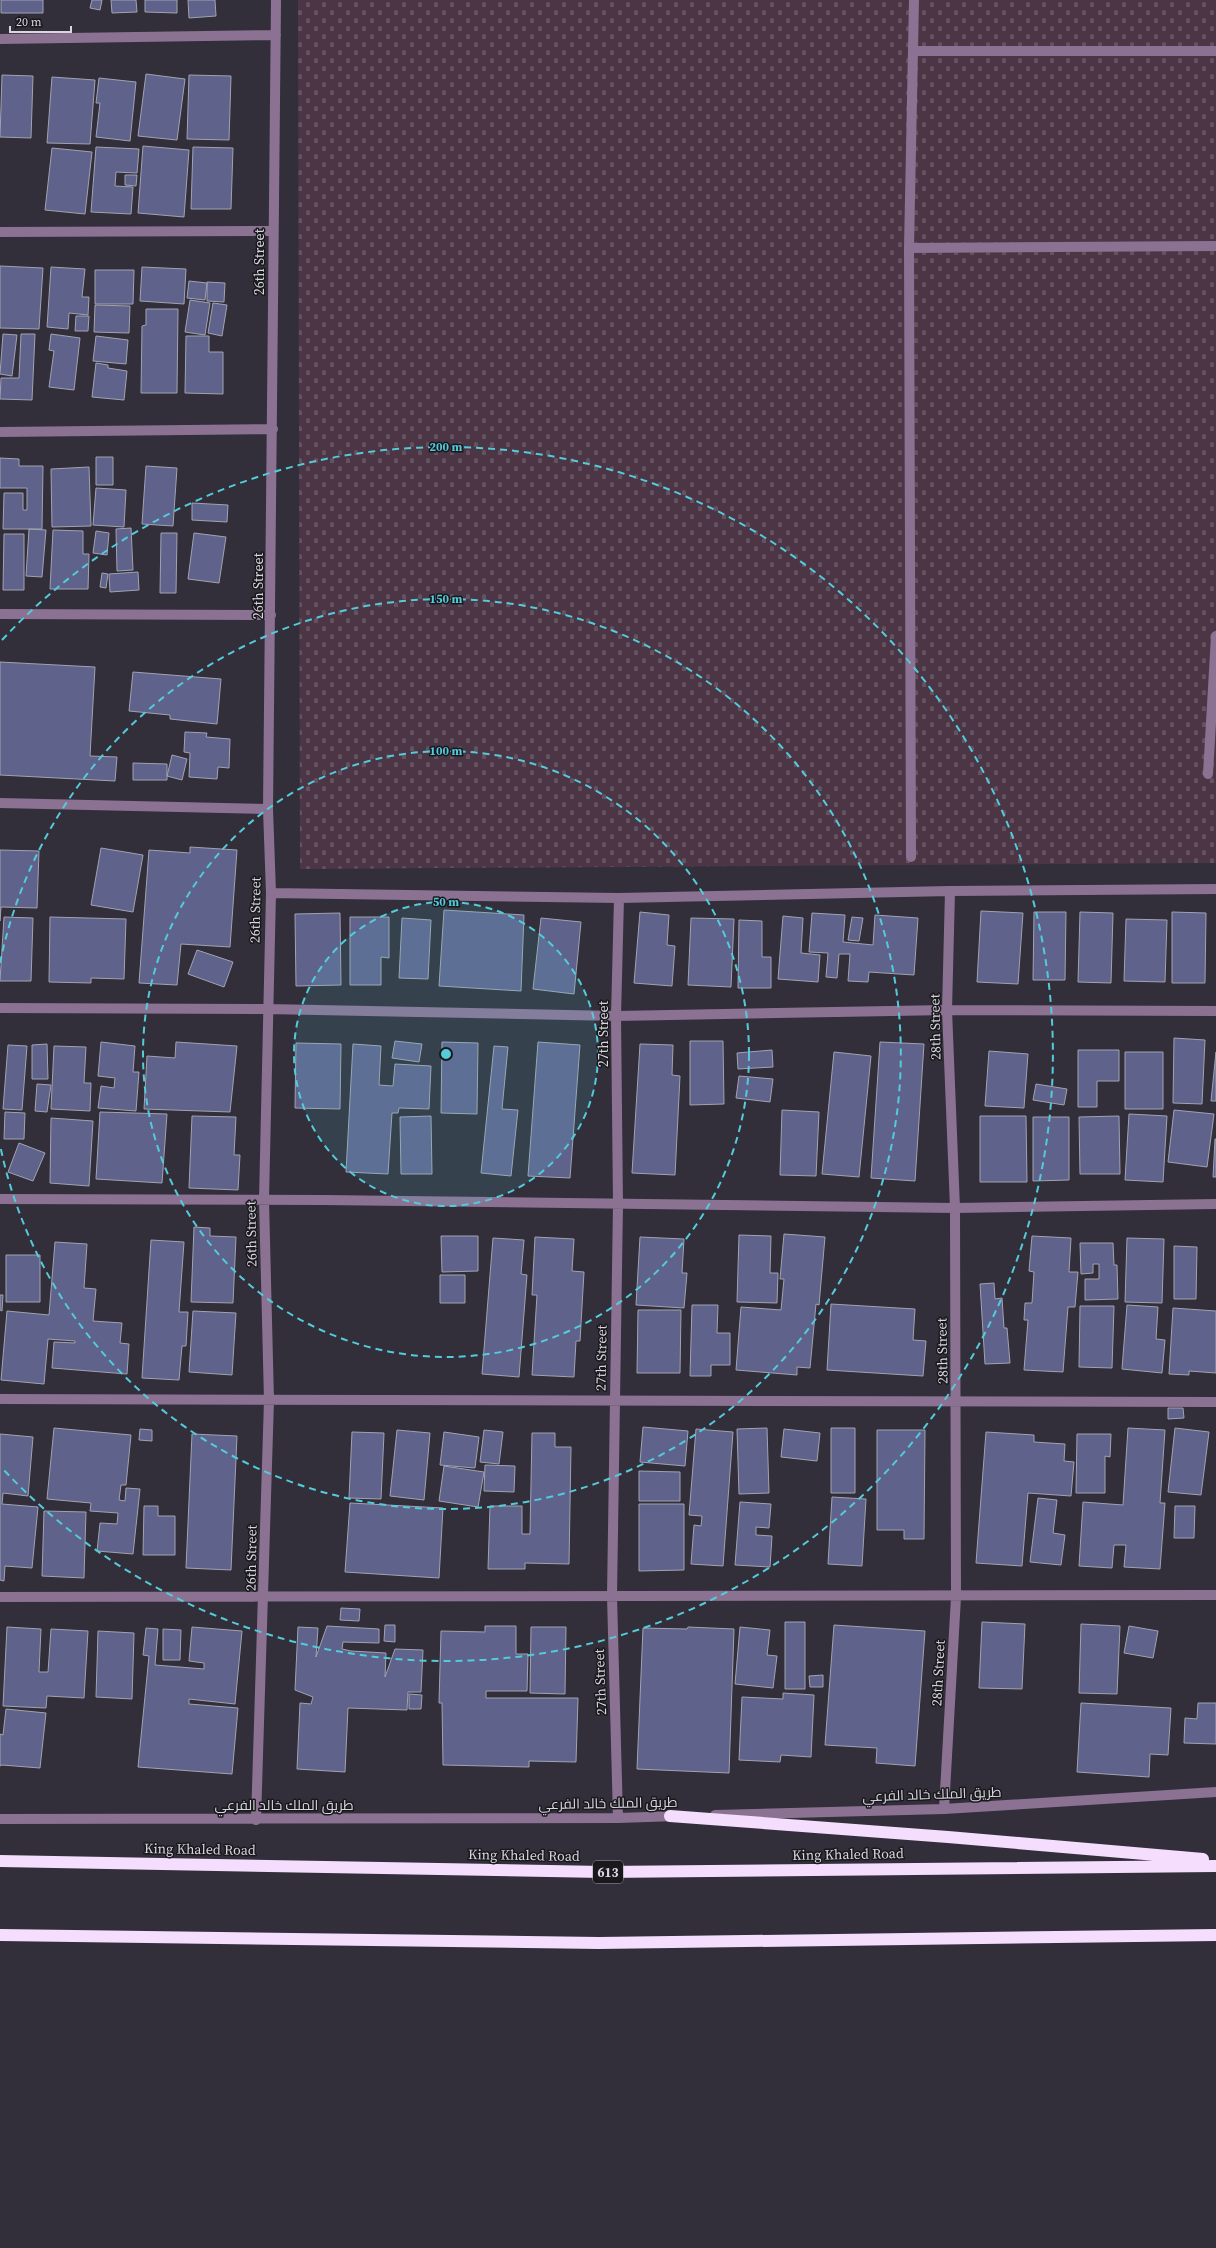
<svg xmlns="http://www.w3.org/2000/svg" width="1216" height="2248" font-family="'Source Serif 4',Cairo,serif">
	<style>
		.cemetery { fill: url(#cemetery-stones) }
		.building { fill: #5f628b; stroke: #a1a3b1 }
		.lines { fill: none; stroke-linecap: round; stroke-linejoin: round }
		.minor { stroke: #8b7293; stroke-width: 10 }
		.highway { stroke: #f5ddfd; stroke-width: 12 }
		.ring { fill: none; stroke: #53cbda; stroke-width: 2; stroke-dasharray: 7 5 }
		.labels { text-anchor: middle; stroke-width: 3; stroke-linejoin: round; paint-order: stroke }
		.shield { fill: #19181d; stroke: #9f9ea4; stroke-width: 1 }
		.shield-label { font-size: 13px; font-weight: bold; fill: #d9d7de }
		.street-label { font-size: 14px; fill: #d9d7de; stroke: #19181d }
		.centre { fill: #53cbda; stroke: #19181d; stroke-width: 2 }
		.ring-label { font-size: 12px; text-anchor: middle; font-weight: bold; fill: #53cbda; stroke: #19181d; stroke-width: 3; stroke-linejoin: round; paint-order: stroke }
	</style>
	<defs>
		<pattern id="cemetery-stones" width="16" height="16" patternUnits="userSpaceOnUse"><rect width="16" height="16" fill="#4c3646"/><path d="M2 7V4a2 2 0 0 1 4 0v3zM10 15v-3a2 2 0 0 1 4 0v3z" fill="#655260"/></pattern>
	</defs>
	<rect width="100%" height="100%" fill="#322f3a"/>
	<!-- cemetery -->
	<path class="cemetery" d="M298,0H1216V863L300,869Z"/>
	<!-- building -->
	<path class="building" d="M1,0H43V13H1Z
		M92,0H102L100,10L90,8Z
		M111,0H136L137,12L112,13Z
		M145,0H177V13L145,12Z
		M188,0H215L216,16L189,18Z
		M146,74L185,79L177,140L138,136Z
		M2,75L33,76L31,138L0,137Z
		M189,75L231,76L229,140L187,139Z
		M52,77L95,80L90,144L47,143Z
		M99,78L136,82L130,141L96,137L100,103H96Z
		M143,146L189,150L184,217L138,213Z
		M96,147L139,149L137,173L116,172L115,186L133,187L131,214L91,212Z
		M193,147L233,148L231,209H191Z
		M52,148L92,152L85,214L45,210Z
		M125,175H137L136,186L125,185Z
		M0,266L43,268L39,329L0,328Z
		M51,267L85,269L82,297H89L88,315L69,313L68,329L47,327Z
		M142,267L186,269L184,304L140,301Z
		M95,270H134L133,304H95Z
		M189,281L207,283L205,300L187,298Z
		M207,282L225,283L224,302L207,301Z
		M190,300L210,303L205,335L185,332Z
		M213,303L227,305L222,336L208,333Z
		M95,305L130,306L129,333L94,332Z
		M146,309H178L177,393H141L142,326L146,325Z
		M76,316H89L88,331H75Z
		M3,334L17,335L12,376L0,374Z
		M21,334H35L32,400L0,399L1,378H19Z
		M51,334L80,338L74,390L49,387L54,351L49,350Z
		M96,336L128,340L126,364L93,361Z
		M186,336H209V352H223V394L185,393Z
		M96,363L108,365V368L127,371L124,400L92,397Z
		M96,457H113V485H96Z
		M0,458L19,459V466H43L42,529H3L4,493H23V510H27V488H0Z
		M146,466L177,468L173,526L142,524Z
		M89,467L91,526L52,527L51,469Z
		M96,488L126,490L124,527L93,525Z
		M192,503L228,505L227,522L192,520Z
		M131,528L133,570L117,571L116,529Z
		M29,529L46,530L42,577L26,576Z
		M53,530L83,531V554H89L88,589H50Z
		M96,531L109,533L107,555L93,553Z
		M161,533H177L176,593H160Z
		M194,533L226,537L219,583L188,579Z
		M4,534H24V590H3Z
		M138,572L139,590L110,592L109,574Z
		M102,573L108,574L106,588L100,587Z
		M0,662L95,667L90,756L117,757L115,781L0,775Z
		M133,672L221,679L217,724L170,719V715L129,711Z
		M185,732L207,733L206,737L230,739L229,768L218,767L217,779L189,777L190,753L184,752Z
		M172,755L187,759L182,780L167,776Z
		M133,763L167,764V780H133Z
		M190,847L237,850L230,947L181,944L177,985L139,983L149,850L190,853Z
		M101,848L143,855L133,912L91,905Z
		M0,850L39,851L37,908L1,907L0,921Z
		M444,910L524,915L521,991L439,986Z
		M981,911L1023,913L1018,984L977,982Z
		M640,912L669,915L667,945L675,946L672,986L634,983Z
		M1034,912H1066L1065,980H1033Z
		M1080,912L1113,913L1111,983L1078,982Z
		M1172,912L1206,913L1205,983H1172Z
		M340,913L341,985L296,986L295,914Z
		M812,913L845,915L843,942L873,945L875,915L918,918L914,975L869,972L868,982L848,981L850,954H839L837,978L826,977L828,953L809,952Z
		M783,916L803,918L801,953L820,955L818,982L778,979Z
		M4,917L33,918L31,981H0Z
		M50,917L126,919L124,979L91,978V983L49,982Z
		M350,917H389V958L381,957V985H350Z
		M852,917L863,918L859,941L848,940Z
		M402,918L431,920L428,979L399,978Z
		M541,918L581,922L574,994L533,989Z
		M691,918L734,919L731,987L688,985Z
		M1126,919L1167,920L1165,982L1124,981Z
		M739,920L762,921V957H771V988H738Z
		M197,950L233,962L224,987L188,974Z
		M1174,1038L1205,1040L1202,1104L1173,1103Z
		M395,1041L422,1044L419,1062L392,1058Z
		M690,1041H723L724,1104L690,1105Z
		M101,1042L135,1046L133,1072H139L136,1111L98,1108L101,1086L114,1088L115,1078L98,1076Z
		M176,1042L237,1046L230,1112L144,1109L147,1056L175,1058Z
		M442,1042L478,1043L477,1114L441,1113Z
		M538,1042L580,1045L570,1178L528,1176Z
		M880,1042L924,1044L915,1181L871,1178Z
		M296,1043L341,1044L340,1109L295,1108Z
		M47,1044L48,1079H32V1045Z
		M353,1044L381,1046L379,1085L393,1086L395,1064L431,1066L429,1109L399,1108L398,1113H392L388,1174L346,1172Z
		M640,1044L673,1045L672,1075L680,1076L675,1175L632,1173Z
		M8,1045L27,1046L22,1110L3,1109Z
		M54,1046L86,1047L84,1083H91L90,1111L51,1109Z
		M494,1046L508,1047L502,1109L518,1110L511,1176L481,1173Z
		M772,1050L773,1067L738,1069L737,1053Z
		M1078,1050H1119V1081H1097V1107H1078Z
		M989,1051L1028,1054L1024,1108L985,1106Z
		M834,1052L871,1056L859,1177L822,1174Z
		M1125,1052H1163V1109H1125Z
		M1216,1052V1101H1211Z
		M739,1076L773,1079L770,1102L736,1098Z
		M37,1084L51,1085L47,1112L35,1111Z
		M1036,1084L1067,1089L1064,1105L1033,1100Z
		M782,1110L819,1112L816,1176L780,1175Z
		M1174,1110L1214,1114L1207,1167L1168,1162Z
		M5,1112L25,1113L24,1139H4Z
		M100,1112L167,1114L162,1183L96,1179Z
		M1129,1114L1167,1116L1163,1182L1125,1180Z
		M192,1116L236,1117L234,1155H240L238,1190L189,1188Z
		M431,1116L432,1174H401L400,1117Z
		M980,1116H1026L1027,1182H980Z
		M1119,1116L1120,1174H1080L1079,1117Z
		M1033,1117H1069V1180L1033,1181Z
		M51,1118L93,1121L89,1186L50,1183Z
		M1215,1139H1216V1177H1213Z
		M19,1143L45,1153L33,1181L8,1172Z
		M194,1227L210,1228V1236L236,1237L233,1303L191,1302Z
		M784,1234L825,1237L819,1305L816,1304L810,1368L797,1367V1375L736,1370L741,1307L781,1310L784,1279H780Z
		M739,1235L771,1236L770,1273H778L777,1303L737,1302Z
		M441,1236H478V1271L442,1272Z
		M1032,1236L1071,1238L1069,1272H1078L1075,1307H1068L1063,1372L1024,1370L1028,1320H1024L1025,1303H1032L1034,1272L1029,1271Z
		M535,1237L574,1239L572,1271L584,1272L580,1341H576L574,1377L532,1375L537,1295H532Z
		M640,1237L684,1239L682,1273H687L684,1308L636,1305Z
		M493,1238L524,1240L521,1274L527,1275L519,1377L482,1374Z
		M1127,1238L1164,1239L1162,1303L1125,1302Z
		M151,1240L184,1242L179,1312H188L186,1346H182L179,1380L142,1378Z
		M55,1242L87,1244L84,1288L96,1289L93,1321L122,1323L120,1343L129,1344L127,1374L52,1368L54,1342L75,1343V1341L48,1339L44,1384L1,1380L7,1311L49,1315Z
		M1080,1243H1113L1114,1265H1117L1118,1299L1085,1300V1279H1099V1264H1093V1273L1081,1274Z
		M1174,1246L1197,1247L1196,1299H1174Z
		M6,1255H40V1302H6Z
		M440,1275H465V1303H440Z
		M994,1283L995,1299L1002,1298L1004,1328H1007L1010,1363L985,1364L980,1284Z
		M0,1295H3L2,1311L0,1310Z
		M831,1304L915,1309L913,1340L926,1341L923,1376L827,1370Z
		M692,1305H718L717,1333H730V1365H711V1376H690Z
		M1127,1305L1158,1307L1156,1339L1165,1340L1162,1373L1122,1369Z
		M1080,1306H1114L1112,1368L1079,1367Z
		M1173,1308L1216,1311V1373L1189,1371V1375L1169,1374Z
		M638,1310H681L680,1373H637Z
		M193,1311L236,1313L232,1375L189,1372Z
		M1168,1408H1183L1184,1418L1168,1419Z
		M643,1427L688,1431L685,1466L640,1462Z
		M54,1428L131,1435L126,1485H121L119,1500L125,1501L126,1488L140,1489L133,1554L97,1551L100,1523L117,1524L118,1513L90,1511L91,1503L47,1499Z
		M767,1428L769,1493L739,1494L737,1429Z
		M831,1428H855V1493H831Z
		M1128,1428L1165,1430L1160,1503H1165L1160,1569L1124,1567L1126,1545H1114L1112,1568L1079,1566L1083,1502L1123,1505Z
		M1175,1428L1209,1432L1201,1495L1168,1492Z
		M140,1429L152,1430V1441L139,1440Z
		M696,1429L733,1432L723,1566L691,1564L694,1525L701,1526L702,1516L689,1515Z
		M784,1429L820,1433L817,1461L781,1457Z
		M397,1430L430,1433L424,1500L390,1496Z
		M484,1430L503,1432L499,1464L480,1462Z
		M877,1430H925L924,1539H904V1530H877Z
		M352,1432L384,1433L381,1499L349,1498Z
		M444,1432L479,1437L475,1468L440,1465Z
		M986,1432L1034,1435V1442L1065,1444L1064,1461L1074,1462L1071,1496L1028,1493L1022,1566L976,1563Z
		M532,1433H555V1447H571L569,1564L525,1563V1569H488L490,1506H522V1534H530Z
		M0,1434L33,1437L28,1496L3,1493L2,1504L38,1507L32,1568L5,1566L4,1581L0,1580Z
		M192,1434L237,1436L231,1570L186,1568Z
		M1077,1434H1111L1110,1457L1105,1456V1493H1076Z
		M485,1465L515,1466L514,1492L484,1491Z
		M444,1466L484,1472L478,1507L439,1501Z
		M639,1471L680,1472V1501H639Z
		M832,1497L866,1499L862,1566L828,1564Z
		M1038,1498L1057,1500L1053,1533L1065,1535L1061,1565L1030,1562Z
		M740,1502L771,1504L769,1528L756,1527V1535L772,1536L770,1567L735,1565Z
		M350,1503L443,1508L439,1578L345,1572Z
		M639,1504H684V1570L639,1571Z
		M144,1506H158V1516H175V1555H143Z
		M1175,1506H1195L1194,1538H1174Z
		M44,1511L86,1512L84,1578L42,1576Z
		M341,1608L360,1609L359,1621L340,1620Z
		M785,1622H805V1689H785Z
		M982,1622L1025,1624L1022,1689L979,1688Z
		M1081,1624L1120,1626L1117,1694L1079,1693Z
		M385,1625H395V1642L384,1641Z
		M834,1625L925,1631L915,1766L876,1763L877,1748L825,1745Z
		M327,1626L379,1629V1643L343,1642L342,1649L351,1651L386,1653L385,1677L395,1649L423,1650L421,1692H408L407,1710L348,1708L345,1772L297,1769L300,1703L311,1704L313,1697L295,1690L298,1627L318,1628L316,1657Z
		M485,1626H516V1654H528L527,1691H486V1698H578L576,1762L529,1761V1767L443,1765L442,1703H439L441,1631L485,1632Z
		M1129,1626L1158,1631L1153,1658L1124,1653Z
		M7,1627L41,1629L39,1672H48L51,1629L88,1631L84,1698L47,1696L46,1708L3,1706Z
		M192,1627L242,1631L235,1704L189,1699V1704L238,1708L232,1774L138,1767L149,1656L143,1655L146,1628L158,1629L155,1665L204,1669V1663L189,1661Z
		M531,1627H566L565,1694L530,1693Z
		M688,1627L734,1629L729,1773L637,1769L643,1628L687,1629Z
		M740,1627L770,1630L767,1655L777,1656L773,1688L735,1684Z
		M163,1629L181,1630L180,1660H163Z
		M98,1631L134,1633L132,1699L96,1697Z
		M823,1675V1687H810L809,1676Z
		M783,1693L814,1695L811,1757L781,1755L780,1762L739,1760L742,1697L783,1699Z
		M409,1694L422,1695L421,1709H409Z
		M1081,1703L1171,1708L1168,1755L1150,1754L1149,1777L1077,1772Z
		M1198,1703H1216V1744L1184,1743L1185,1718L1197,1719Z
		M6,1709L46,1713L40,1768L2,1765L0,1766V1734L3,1735Z"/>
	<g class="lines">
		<!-- minor -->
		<path class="minor" d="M0,39L276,35
			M914,51H1216
			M0,232L273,231
			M909,248L1216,246
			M0,432L273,429
			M0,614L271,615
			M1208,774L1216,636
			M0,803L268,809
			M911,857L909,248L914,0
			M271,893L619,898L950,891L1216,889
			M0,1008L267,1009L616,1016L947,1010L1216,1011
			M0,1199L323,1200L955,1208L1216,1204
			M0,1399L1216,1402
			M0,1597L1216,1595
			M944,1809L956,1597L955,1208L947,1010L950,891
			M715,1815L944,1809L1216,1792
			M618,1818L612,1596L618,1204L616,1016L619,898
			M0,1819L618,1818L677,1816
			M256,1820L269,1400L264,1200L271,893L268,809L276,0"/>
		<!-- highway -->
		<path class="highway" d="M670,1816L948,1837L1203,1859
			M0,1861L603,1872L1216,1866
			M0,1935L599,1943L1216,1935"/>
	</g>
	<!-- distance rings -->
	<circle cx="446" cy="1054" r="152" fill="#53cbda" fill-opacity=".12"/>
	<g class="ring">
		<circle cx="446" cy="1054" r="152"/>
		<circle cx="446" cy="1054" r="303"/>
		<path d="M0 963A455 455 0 1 1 0 1145"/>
		<path d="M2 640A607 607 0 1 1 2 1468"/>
	</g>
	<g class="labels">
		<!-- shield labels -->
		<rect class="shield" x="593" y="1861" width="30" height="22" rx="3"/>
		<g class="shield-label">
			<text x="608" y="1877">613</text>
		</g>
		<!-- street labels -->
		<g class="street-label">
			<text transform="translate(259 262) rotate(-90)" y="5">26th Street</text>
			<text transform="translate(258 586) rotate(-90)" y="5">26th Street</text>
			<text transform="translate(255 910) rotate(-89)" y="5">26th Street</text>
			<text transform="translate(935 1027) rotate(-91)" y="5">28th Street</text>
			<text transform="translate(603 1034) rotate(-90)" y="5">27th Street</text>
			<text transform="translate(251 1234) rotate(-91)" y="5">26th Street</text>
			<text transform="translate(942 1351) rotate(-91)" y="5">28th Street</text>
			<text transform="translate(601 1358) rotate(-89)" y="5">27th Street</text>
			<text transform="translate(251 1558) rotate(-89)" y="5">26th Street</text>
			<text transform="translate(938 1673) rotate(-87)" y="5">28th Street</text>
			<text transform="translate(600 1682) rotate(-92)" y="5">27th Street</text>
			<text transform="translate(932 1794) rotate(-2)" y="5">طريق الملك خالد الفرعي</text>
			<text transform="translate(608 1803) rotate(-1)" y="5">طريق الملك خالد الفرعي</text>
			<text x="284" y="1810">طريق الملك خالد الفرعي</text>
			<text transform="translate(200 1849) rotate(1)" y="5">King Khaled Road</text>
			<text transform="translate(848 1854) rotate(-1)" y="5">King Khaled Road</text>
			<text transform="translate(524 1855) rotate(1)" y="5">King Khaled Road</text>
		</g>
	</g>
	<circle cx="446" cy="1054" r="6" class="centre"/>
	<g class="ring-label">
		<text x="446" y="451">200 m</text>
		<text x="446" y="603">150 m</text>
		<text x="446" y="755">100 m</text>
		<text x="446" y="906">50 m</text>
	</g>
	<!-- scale -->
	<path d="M10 26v6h61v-6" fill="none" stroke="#d9d7de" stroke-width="2"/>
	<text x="16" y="26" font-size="12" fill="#d9d7de" stroke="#19181d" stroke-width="3" paint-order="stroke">20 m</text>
</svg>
